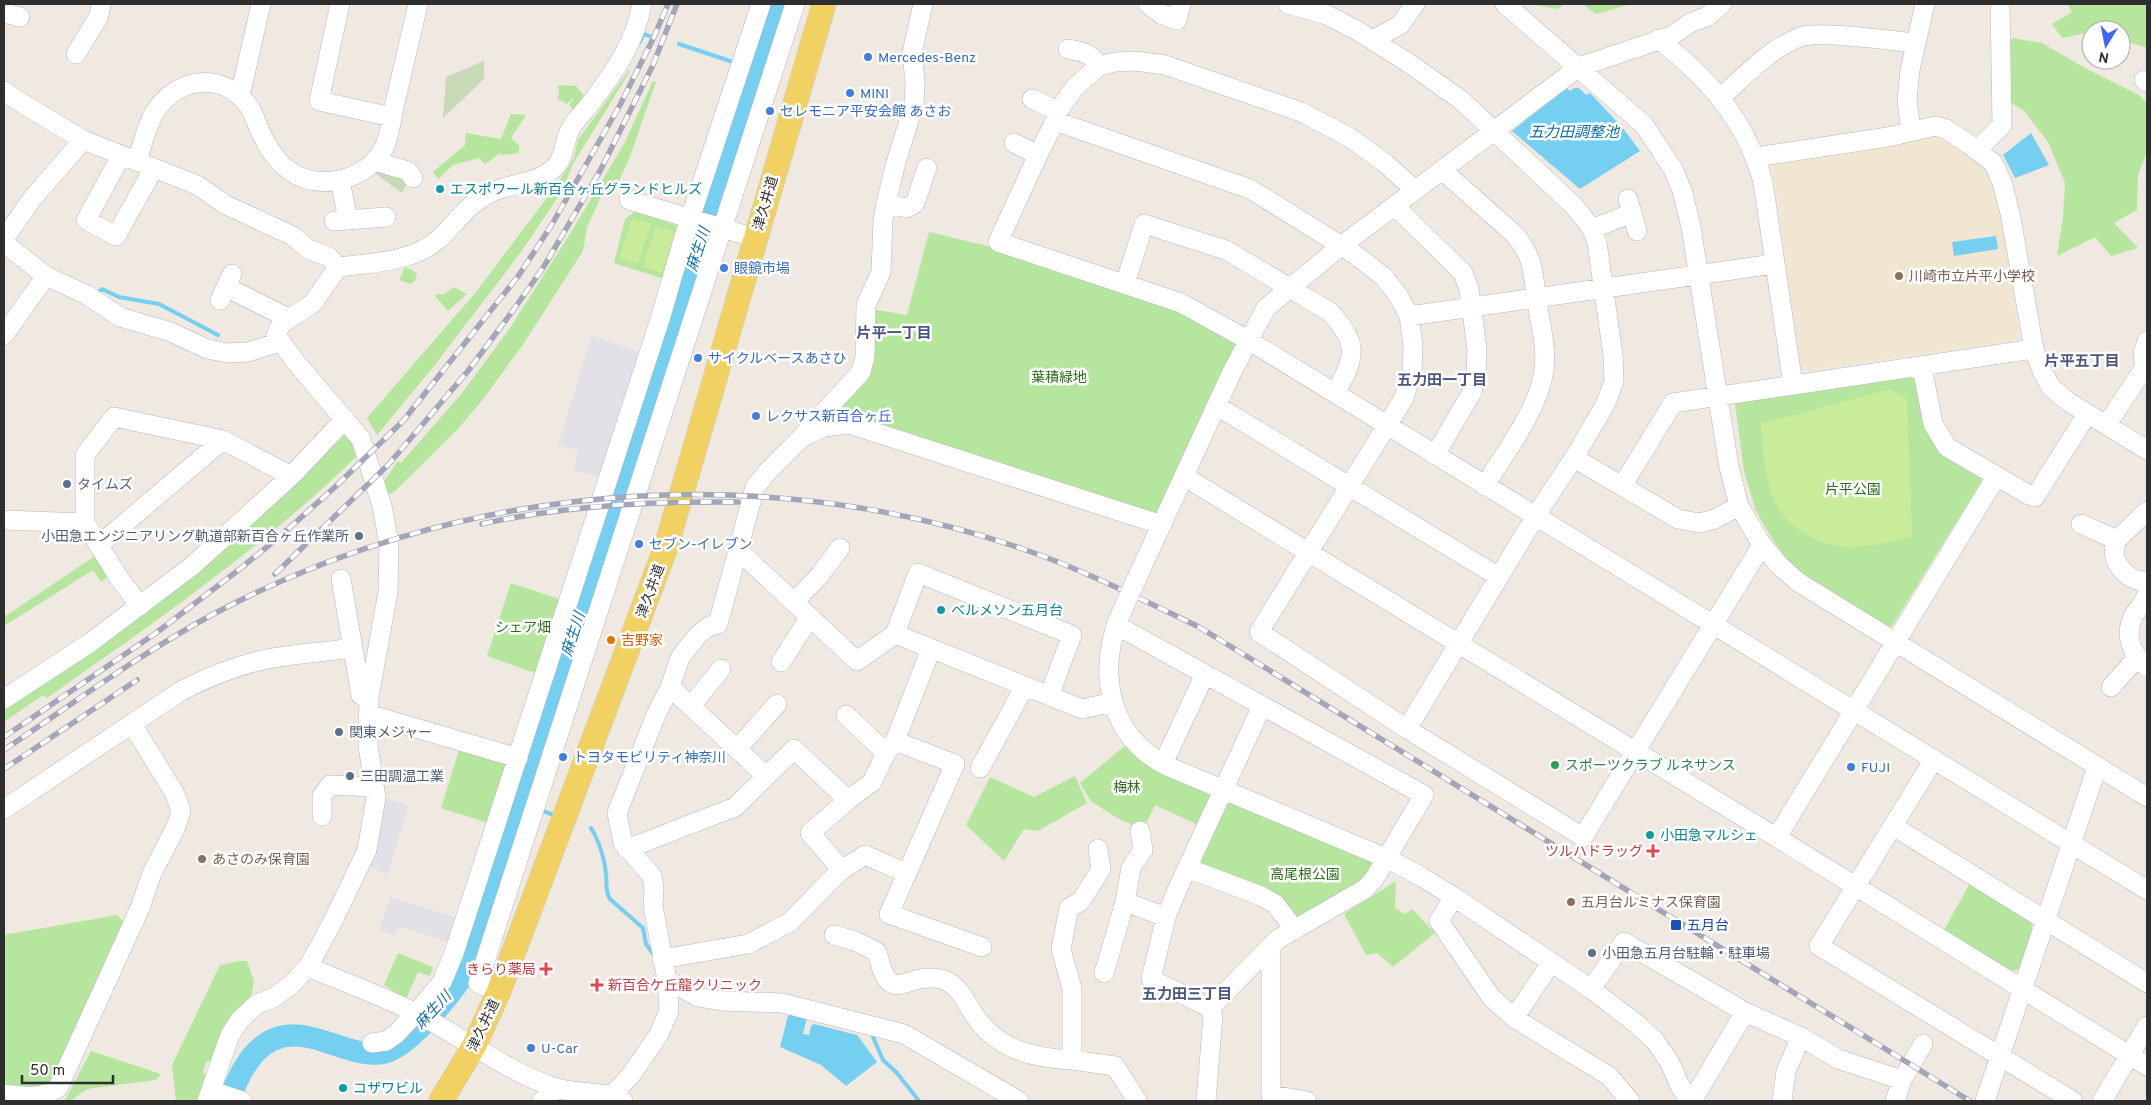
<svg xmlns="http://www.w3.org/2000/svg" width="2151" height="1105" font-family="Overpass,'Noto Sans JP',sans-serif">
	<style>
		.industrial { fill: #e3e1e8 }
		.education { fill: #f0e6d1 }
		.green { fill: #b6e59e }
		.cemetery { fill: #c8d9b8 }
		.pitch { fill: #c9ec9a }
		.water { fill: #75cff0 }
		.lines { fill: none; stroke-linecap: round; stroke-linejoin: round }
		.stream { stroke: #75cff0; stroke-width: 4 }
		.river { stroke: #75cff0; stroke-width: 22 }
		.minor-casing { stroke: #b4b7c1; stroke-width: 20 }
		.major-casing { stroke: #c9c9c9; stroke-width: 25 }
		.minor { stroke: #fff; stroke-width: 19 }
		.major { stroke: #f2d163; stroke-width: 24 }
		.rail-casing { stroke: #a3a6b8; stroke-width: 5.5 }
		.rail { stroke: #fff; stroke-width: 4; stroke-dasharray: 11; stroke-linecap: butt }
		.minor-bridge-casing { stroke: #b4b7c1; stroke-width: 20; stroke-linecap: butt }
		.minor-bridge { stroke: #fff; stroke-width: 19 }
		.shop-dot { fill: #3f7fe0; stroke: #fff; stroke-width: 2 }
		.culture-dot { fill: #0f9aa8; stroke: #fff; stroke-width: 2 }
		.education-dot { fill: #8d6e63; stroke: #fff; stroke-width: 2 }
		.service-dot { fill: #5c6f8a; stroke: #fff; stroke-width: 2 }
		.food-dot { fill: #e8710a; stroke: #fff; stroke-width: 2 }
		.leisure-dot { fill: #2e9e5b; stroke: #fff; stroke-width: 2 }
		.health-dot { fill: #e0444e; stroke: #fff; stroke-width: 2 }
		.transit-dot { fill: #1a4fb4; stroke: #fff; stroke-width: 2 }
		.labels { text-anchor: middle; stroke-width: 5; stroke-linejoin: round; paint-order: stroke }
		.shop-label { font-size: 14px; fill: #366cbe; stroke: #fff; text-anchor: start }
		.culture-label { font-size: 14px; fill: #0d838f; stroke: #fff; text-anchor: start }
		.street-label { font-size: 14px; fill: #2e2e2e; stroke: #fff }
		.education-label { font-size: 14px; fill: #785e54; stroke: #fff; text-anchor: start }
		.park-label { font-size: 14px; fill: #2c6e1b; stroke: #fff }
		.service-label { font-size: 14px; fill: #4e5e75; stroke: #fff; text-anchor: start }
		.food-label { font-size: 14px; fill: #c56008; stroke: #fff; text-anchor: start }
		.leisure-label { font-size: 14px; fill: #27864d; stroke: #fff; text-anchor: start }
		.health-label { font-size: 14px; fill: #be3a42; stroke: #fff; text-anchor: end }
		.transit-label { font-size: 14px; fill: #164399; stroke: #fff; text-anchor: start }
		.water-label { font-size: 15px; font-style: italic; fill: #0d6fa3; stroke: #fff }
		.neighbourhood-label { font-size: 15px; font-weight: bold; fill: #4d5680; stroke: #fff }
	</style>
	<rect width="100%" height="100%" fill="#efe9e1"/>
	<!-- industrial -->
	<path class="industrial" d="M592,336L641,353L601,478L573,470L579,451L558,444Z
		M381,796L409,806L387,875L364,863Z
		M390,897L457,918L449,942L398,926L394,935L379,930Z"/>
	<!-- education -->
	<path class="education" d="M1936,134L1965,150L1986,169L1992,181L2003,215L2019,337L2018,340L1801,371L1797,362L1778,199L1773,170L1775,165L1911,137Z"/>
	<!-- green -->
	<path class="green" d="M1531,4H1565L1557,9Z
		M1582,4H1631L1596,14Z
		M2067,4H2147V48L2121,40V30H2091V32L2062,38L2052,24L2072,12Z
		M2012,38L2042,43L2087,69L2139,95L2147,104V152L2138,175L2137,210L2114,223L2138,248L2111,256L2095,237L2057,256L2063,217L2065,183L2048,142L2024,111L1997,93Z
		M629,70L630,71L573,164L562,191L521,252L434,366L377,435L367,418L476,292L555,187L574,158L578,140Z
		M653,81L656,82L629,159L617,185L608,181L587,227L583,251L524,343L484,398L457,430L394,492L387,495L382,484L398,461L401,463L462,393L510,328L568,237L624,144Z
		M558,85L576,86L585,97L573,109L569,105L574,99L573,98L567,104L557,98L559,94Z
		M511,114L526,115L511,138L519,146V153L502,155L500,153L485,164L479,158L453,165L438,179L433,172L465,145L466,133L501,139Z
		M636,211L678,226L664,279L614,263L625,219Z
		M929,232L991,247L1162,302L1234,341L1238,346L1160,514L1155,517L826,421L858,383L871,309L907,315Z
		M405,267L417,273L415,281L410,284L399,280Z
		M454,287L467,294L448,311L435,296L437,294L443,295Z
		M1910,375L1914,379L1924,425L1981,478V482L1892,626L1886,628L1848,606L1793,567L1774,542L1756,511L1744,471L1735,404L1739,400Z
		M347,433L359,454C264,547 155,622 47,698L43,695L4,722V709L160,602L213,559Z
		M95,556L112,574L101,582L93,570L4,626V617Z
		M511,583L559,599L535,673L487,656Z
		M1127,744L1208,793L1211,797L1198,825L1155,805L1143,830L1117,818L1091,801L1080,783Z
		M460,747L511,763L491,824L441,808Z
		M1075,776L1087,803L1038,831L1024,829L1004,861L966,825L990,777L1034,797Z
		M1228,801L1373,861L1375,866L1369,877L1300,920L1198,866Z
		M1396,881L1395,908L1405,914L1412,909L1435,933L1393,967L1377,953L1366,955L1344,914Z
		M1970,883L2031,923L2033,932L2021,969L2009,971L1943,932Z
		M117,915L125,923L68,1050L47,1086L4,1089V935Z
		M398,953L433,967L430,976L418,972L406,999L384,985Z
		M240,961H247L254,981L251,997L212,1060L206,1062L203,1073L207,1077L201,1101H176L172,1065L220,965Z
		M91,1051L161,1074L156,1080L87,1089L70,1101L65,1100Z"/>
	<!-- cemetery -->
	<path class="cemetery" d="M484,61V79L443,118L446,77Z
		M375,168L402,177L406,185L402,193L372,171Z"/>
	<!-- pitch -->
	<path class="pitch" d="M632,218L651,224L638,264L619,258Z
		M656,226L675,232L662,273L643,267Z
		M1890,389L1907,399L1912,537C1892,541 1869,548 1848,547C1818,545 1787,529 1774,500C1764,477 1763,449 1761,424Z"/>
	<!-- water -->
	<path class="water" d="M1567,88L1570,91L1574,88H1579L1586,95L1590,93L1622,127L1640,151L1580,189L1512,131Z
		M2031,133L2049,165L2015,178L2003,155Z
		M1996,236L1998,249L1954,256L1952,242Z
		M793,1013L807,1017L803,1034L809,1035L811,1026L814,1024L857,1035L877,1062L846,1086L821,1065L780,1047L788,1016Z"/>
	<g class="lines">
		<!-- stream -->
		<path class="stream" d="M639,43L644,34L652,37
			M679,44L736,63
			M745,67L756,70
			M97,294L102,289L119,297L159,304L218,335
			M520,803L526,805
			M540,810L554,815
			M591,828C599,841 605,860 606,875C607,884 605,891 610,899L643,928L646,944L654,955
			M873,1037L883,1060L897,1073L919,1101"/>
		<!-- river -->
		<path class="river" d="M229,1101C242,1065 262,1027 308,1037C324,1040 339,1047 355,1051C366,1053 378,1056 389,1051C412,1042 449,997 463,976L677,307L738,131L777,4"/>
		<defs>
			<path id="minor" d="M340,4L319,101L392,117
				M1148,4L1161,14L1177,20L1181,4
				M1288,4L1327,15L1358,31L1407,62L1461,100L1575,207L1592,229L1597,243L1613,355L1614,381L1606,403L1574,458L1540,509L1407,729
				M1505,4L1644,125L1673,169L1682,190L1691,227L1729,467L1739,506L1762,545L1779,565L1798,582L2147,797
				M4,13L20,17
				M1658,39C1709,79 1745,119 1763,182L1793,385
				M1372,40L1400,25L1415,4
				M1068,49C1083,52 1091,53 1099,66
				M76,54L99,16L101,4
				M2144,80L2147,82
				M4,91L15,99L83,140L197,185L226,205L293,236L308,249L329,257L338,267
				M238,94L242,87L261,4
				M1721,97C1745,76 1769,49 1800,37C1818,30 1892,41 1915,43
				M1032,99L1058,111
				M1055,121L1250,189L1353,253L1384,277L1399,297L1409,316L1411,330L1413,346L1412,371L1404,398L1259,632L1407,729L1583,837L1762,545
				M1911,131L1907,100L1910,70L1925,4
				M1014,143L1038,155
				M1977,150L2002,125L2000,4
				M121,156L86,220L116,236L154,168
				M1756,157L1888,137L1935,126L1946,129L1970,145L1993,163L2002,182L2010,213L2034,349L2043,373L2051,387L2067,401L2147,450
				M137,161C142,146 146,128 153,115C174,78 220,70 247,104C254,112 256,122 260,131C276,166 299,188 339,180C359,176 374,165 384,148C390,136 391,120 394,107C402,73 410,38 418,4
				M374,161L408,171L413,178
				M1443,171L1514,234C1534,256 1533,274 1537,301C1540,323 1547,348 1544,370C1539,409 1505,452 1485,486
				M340,180L348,220
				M1415,190L1385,163L1349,137L1301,112L1165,65L1135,61L1115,62L1099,66L1075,87L1058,111L1055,121L1038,155L998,242L1181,303L1248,340L2147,890
				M1628,199L1637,231
				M629,200L755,238
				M886,204L907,208L915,203L927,168
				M1395,206L1463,273L1469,289L1477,349L1476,377L1472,392L1435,455
				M334,221L386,217
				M1592,229L1632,213
				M4,239L32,199L83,140
				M4,243L46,276L87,295L120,317L171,332L207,349L228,353L248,352L280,342
				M1125,284L1144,224L1226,250L1330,312C1359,343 1356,358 1335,393
				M226,287L288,318
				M220,300L232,274
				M1409,316L1774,264
				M4,335L46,276
				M1922,367L1933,424L1947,447L2029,495L2035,497L2087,414
				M1217,406L1499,577
				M2107,424L2145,367L2143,353L2147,341
				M806,432L861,372L865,356L866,305L881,272L883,220L886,204L896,162L914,105L915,82L912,53L923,4
				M1574,458L1678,519L1699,523L1715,519L1739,506
				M1185,477L1771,834L2147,1066
				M1622,486L1673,403L2034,349
				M2147,511L2117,540C2107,559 2127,583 2147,581
				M4,520L85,523
				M2081,524L2117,540
				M99,545L223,440
				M739,551L857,661L895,634L918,573L1072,635L1049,696
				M1141,569L1232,372L1266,308L1341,246L1579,67L1671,36L1690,23L1708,16L1722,4
				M341,579L361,695L369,697
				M2147,593C2145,604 2138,607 2133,617C2124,636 2132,654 2147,667
				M794,602L819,576L840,548
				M140,606L119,578L85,523V455L114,417L223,440L291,476
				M1119,618C1097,675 1110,737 1167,766L1386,858L1422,877L1454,897L1591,989L1638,1025L1655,1041L1670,1063L1680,1086L1690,1101
				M1116,625L1424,795L1374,879L1365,889L1278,939L1210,1008
				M895,634L1082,709L1113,702
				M781,662L810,617
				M670,687L766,776
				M2111,687L2137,658
				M4,699L91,642L192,566L291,476L345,419
				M691,706L721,669
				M368,714L518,758
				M846,715L886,753
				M895,741L955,764L889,914L982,947
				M737,749L777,704
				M1934,759L1819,946L2073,1101
				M1163,764L1205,674
				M980,768L1025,686
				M4,809L181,691C212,675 244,662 279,657C303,653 327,652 351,648
				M322,816V796L330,785L374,787
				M1893,826L2147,983
				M1777,837L1996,477
				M627,849L735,807L794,749L848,800
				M1098,849L1101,869L1081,901L1069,908L1061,949L1072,989V1060L1115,1066L1137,1101
				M1187,868L1261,896L1275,904L1295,930
				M842,870L810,833L848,800L872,782L886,753L895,741L931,649
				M1454,897L1439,921L1491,997L1514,1018L1609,1076L1630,1101
				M1125,902L1166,917
				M834,935L855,941L877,952C879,959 881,968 884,974C892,993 908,981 920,979C928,977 940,978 947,981C961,989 965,1001 973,1013C995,1049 1033,1058 1072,1060
				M1271,947V1095L1307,1101
				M662,959L748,944L790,922L840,871L865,855L906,873
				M308,967C344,982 382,996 416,1013C462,1037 505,1070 553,1087C576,1095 599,1089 623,1101
				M1104,973L1125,902L1131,868L1143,850L1140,831
				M667,980L698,997L722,1001L782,1003L904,1034L1019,1101
				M1591,989L1624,942L1745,1012L1801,1037L1838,1059L1902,1080
				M499,991L478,983L795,4
				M1514,1018L1551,963
				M372,1043L386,1041L396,1034L416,1013L442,982L454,953L661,316L683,240L761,4
				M212,1091L242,1101
				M4,1094C26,1096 39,1100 58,1088L140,908L152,873L176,827L181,811L175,794L132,724
				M611,1096L631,1075L640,1062L659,1034L669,1011L667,980L653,906L654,889L652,876L623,843L617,813L656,715L670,687L680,658L697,636L708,627L718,624L755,487L768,471L802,437L824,427L849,424L1162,525
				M207,1101L230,1035L239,1021L257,1004L273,998L291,985L308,967L332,923L367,850L376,798L368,745L369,697L388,592L389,544L382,506L361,439L294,360L276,335L281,324L313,303L338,267C371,263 413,262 439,239C456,223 468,204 490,193C511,182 538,185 556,166C565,156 564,140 571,128C576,119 584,112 590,104C614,73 635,43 642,4
				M542,1101L555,1088
				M1206,1101L1213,1016L1210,1008L1151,979L1166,917L1177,890L1262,706
				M1692,1101L1745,1012
				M1782,1101L1786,1071L1801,1037
				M1895,1101L1902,1080L1923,1044
				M1985,1101L2097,767
				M2102,1101L2147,1026"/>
			<path id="major" d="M441,1101L474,1046L499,991L666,547L824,4"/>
		</defs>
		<!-- minor casing -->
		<use href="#minor" class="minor-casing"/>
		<!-- major casing -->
		<use href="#major" class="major-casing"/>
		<!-- minor -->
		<use href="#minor" class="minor"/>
		<!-- major -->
		<use href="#major" class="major"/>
		<defs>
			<path id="rail" d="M482,524C566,505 653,501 738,502
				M275,574L388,465L468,371L514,309L543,268L600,171L653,65L677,4
				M4,737L156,633L236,572L278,538L334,488L403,421L519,275L551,226L620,105L653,39L668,4
				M4,750C71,705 137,656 208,617C455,483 757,457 1023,549C1084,570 1141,599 1199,627L1970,1101
				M4,769L137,680"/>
		</defs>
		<!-- rail casing -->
		<use href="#rail" class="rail-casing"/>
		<!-- rail -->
		<use href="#rail" class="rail"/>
		<defs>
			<path id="minor-bridge" d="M1119,618L1141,569"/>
		</defs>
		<!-- minor-bridge casing -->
		<use href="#minor-bridge" class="minor-bridge-casing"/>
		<!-- minor-bridge -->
		<use href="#minor-bridge" class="minor-bridge"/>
	</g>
	<!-- markers -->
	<g class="shop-dot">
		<circle cx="868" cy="57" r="5"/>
		<circle cx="850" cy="93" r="5"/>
		<circle cx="770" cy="111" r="5"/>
		<circle cx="724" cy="268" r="5"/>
		<circle cx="698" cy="358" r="5"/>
		<circle cx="756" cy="416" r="5"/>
		<circle cx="639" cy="544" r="5"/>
		<circle cx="563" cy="757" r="5"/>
		<circle cx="1851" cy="767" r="5"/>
		<circle cx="531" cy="1048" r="5"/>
	</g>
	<g class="culture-dot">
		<circle cx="440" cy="189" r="5"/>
		<circle cx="941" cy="610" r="5"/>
		<circle cx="1650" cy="835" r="5"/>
		<circle cx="343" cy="1088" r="5"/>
	</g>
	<g class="education-dot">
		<circle cx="1899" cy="276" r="5"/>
		<circle cx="202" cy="859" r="5"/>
		<circle cx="1571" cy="902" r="5"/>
	</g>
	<g class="service-dot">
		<circle cx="67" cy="484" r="5"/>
		<circle cx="359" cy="536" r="5"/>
		<circle cx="339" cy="732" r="5"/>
		<circle cx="350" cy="776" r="5"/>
		<circle cx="1592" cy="953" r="5"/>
	</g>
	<circle class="food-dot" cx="611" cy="640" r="5"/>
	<circle class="leisure-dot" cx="1555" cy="765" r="5"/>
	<g class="health-dot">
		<path d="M1650.5 843.5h5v5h5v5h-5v5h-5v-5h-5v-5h5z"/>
		<path d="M543.5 961.5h5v5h5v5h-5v5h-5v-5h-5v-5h5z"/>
		<path d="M594.5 977.5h5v5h5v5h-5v5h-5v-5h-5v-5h5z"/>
	</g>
	<rect class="transit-dot" x="1670" y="919" width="12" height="12" rx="2.5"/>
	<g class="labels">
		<!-- shop labels -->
		<g class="shop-label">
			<text x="878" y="62">Mercedes-Benz</text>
			<text x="860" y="98">MINI</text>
			<text x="780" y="116">セレモニア平安会館 あさお</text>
			<text x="734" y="273">眼鏡市場</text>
			<text x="708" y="363">サイクルベースあさひ</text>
			<text x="766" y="421">レクサス新百合ヶ丘</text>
			<text x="649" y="549">セブン-イレブン</text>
			<text x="573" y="762">トヨタモビリティ神奈川</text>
			<text x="1861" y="772">FUJI</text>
			<text x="541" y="1053">U-Car</text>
		</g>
		<!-- culture labels -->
		<g class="culture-label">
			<text x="450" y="194">エスポワール新百合ヶ丘グランドヒルズ</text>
			<text x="951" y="615">ベルメソン五月台</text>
			<text x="1660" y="840">小田急マルシェ</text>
			<text x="353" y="1093">コザワビル</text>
		</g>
		<!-- street labels -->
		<g class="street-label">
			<text transform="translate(765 203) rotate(-74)" y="5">津久井道</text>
			<text transform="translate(650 591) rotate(-70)" y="5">津久井道</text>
			<text transform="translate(483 1025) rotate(-65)" y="5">津久井道</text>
		</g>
		<!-- education labels -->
		<g class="education-label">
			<text x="1909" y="281">川崎市立片平小学校</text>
			<text x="212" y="864">あさのみ保育園</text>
			<text x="1581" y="907">五月台ルミナス保育園</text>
		</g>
		<!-- park labels -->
		<g class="park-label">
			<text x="1059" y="382">葉積緑地</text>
			<text x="1853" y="494">片平公園</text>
			<text x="523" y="632">シェア畑</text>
			<text x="1127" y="792">梅林</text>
			<text x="1305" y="879">高尾根公園</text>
		</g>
		<!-- service labels -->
		<g class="service-label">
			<text x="77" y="489">タイムズ</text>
			<text x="349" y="541" text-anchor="end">小田急エンジニアリング軌道部新百合ヶ丘作業所</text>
			<text x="349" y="737">関東メジャー</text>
			<text x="360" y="781">三田調温工業</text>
			<text x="1602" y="958">小田急五月台駐輪・駐車場</text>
		</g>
		<!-- food labels -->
		<g class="food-label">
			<text x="621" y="645">吉野家</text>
		</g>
		<!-- leisure labels -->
		<g class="leisure-label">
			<text x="1565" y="770">スポーツクラブ ルネサンス</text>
		</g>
		<!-- health labels -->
		<g class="health-label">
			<text x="1643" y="856">ツルハドラッグ</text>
			<text x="536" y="974">きらり薬局</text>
			<text x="608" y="990" text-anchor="start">新百合ケ丘龍クリニック</text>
		</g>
		<!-- transit labels -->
		<g class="transit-label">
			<text x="1687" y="930">五月台</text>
		</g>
		<!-- water labels -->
		<g class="water-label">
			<text x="1574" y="137">五力田調整池</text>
			<text transform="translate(698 249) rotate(-72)" y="5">麻生川</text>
			<text transform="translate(573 634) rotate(-72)" y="5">麻生川</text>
			<text transform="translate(433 1010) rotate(-47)" y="5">麻生川</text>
		</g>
		<!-- neighbourhood labels -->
		<g class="neighbourhood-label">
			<text x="894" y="338">片平一丁目</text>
			<text x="2082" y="366">片平五丁目</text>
			<text x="1442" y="385">五力田一丁目</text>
			<text x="1187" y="999">五力田三丁目</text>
		</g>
	</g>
	<!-- border -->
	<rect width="2151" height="1105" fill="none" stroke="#2e2e2e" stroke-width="10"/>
	<!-- north arrow -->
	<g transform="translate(2106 45) rotate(190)"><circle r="24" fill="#ffffff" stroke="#ababab"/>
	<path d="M0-4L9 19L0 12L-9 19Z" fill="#4264fb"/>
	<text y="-8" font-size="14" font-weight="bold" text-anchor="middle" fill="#2e2e2e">N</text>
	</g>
	<!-- scale -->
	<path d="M22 1075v8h91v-8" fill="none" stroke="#2e2e2e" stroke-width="2.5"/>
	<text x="30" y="1075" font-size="15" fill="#2e2e2e" stroke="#ffffff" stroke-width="4" paint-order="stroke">50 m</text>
</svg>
